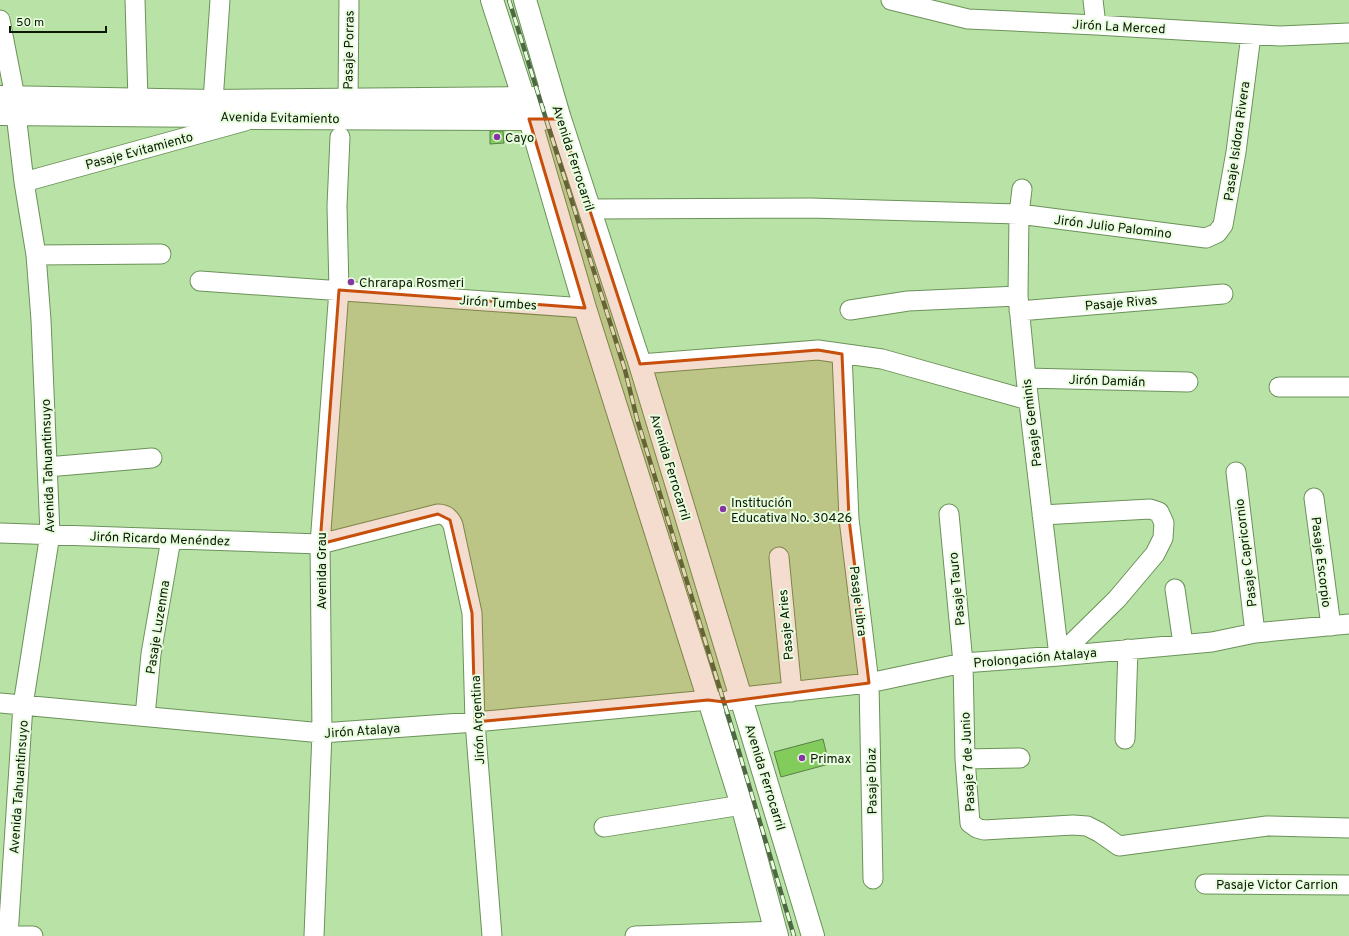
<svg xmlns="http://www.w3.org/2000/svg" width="1349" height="936" font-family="Overpass,sans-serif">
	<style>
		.building { fill: #82cc5c; stroke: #597f47 }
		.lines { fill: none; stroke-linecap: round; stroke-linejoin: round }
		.minor-casing { stroke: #6b9259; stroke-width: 21 }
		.major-casing { stroke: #6b9259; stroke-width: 24 }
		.minor { stroke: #fff; stroke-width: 19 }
		.major { stroke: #fff; stroke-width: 22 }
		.rail-casing { stroke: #4e6843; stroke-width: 4.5 }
		.rail { stroke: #e8fdde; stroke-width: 3; stroke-dasharray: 9; stroke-linecap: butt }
		.marked { fill: #c74f0b; fill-opacity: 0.2; stroke: #c74f0b; stroke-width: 3; stroke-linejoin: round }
		.poi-dot { fill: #8735a4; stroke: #e8fdde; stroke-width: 1.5 }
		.labels { text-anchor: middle; stroke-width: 4; stroke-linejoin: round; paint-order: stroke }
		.street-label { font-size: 13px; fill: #0a1904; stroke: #e8fdde }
		.poi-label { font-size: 13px; fill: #0a1904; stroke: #e8fdde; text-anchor: start }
	</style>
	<rect width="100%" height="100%" fill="#b9e3a6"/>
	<!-- building -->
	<path class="building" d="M490,131H503L504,143L490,144Z
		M823,739L829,764L781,777L774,752Z"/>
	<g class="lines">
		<defs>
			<path id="minor" d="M135,0L138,100
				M891,0L968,19L1096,25L1280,36L1349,33
				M1093,0L1096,25
				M0,20L15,97L16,114L24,182L36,255L41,320L50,534L23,705L8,936
				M348,100L349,0
				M213,101L220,0
				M24,182L245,121
				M1022,189L1019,214L1018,296L1026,378L1059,656
				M590,209L810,208L1019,214L1206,238L1217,233L1223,225L1236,152L1251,35
				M36,255L161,254
				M200,281L585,308
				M850,310L908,301L1018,296
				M1019,311L1223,294
				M842,354L849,519L869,683L873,879
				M640,364L818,350L882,359L1028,400
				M1026,378L1188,382
				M1279,387H1349
				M47,467L152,458
				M1236,472L1255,633
				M1314,498L1331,626
				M949,514L963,663L965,759L970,823L977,828L984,830L1073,825L1087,826L1099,832L1119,846L1267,826L1349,828
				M1042,515L1150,509L1159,512L1164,523L1163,538L1155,554L1117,599L1059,656
				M0,533L320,544L438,514C445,514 450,518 453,525L472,613L475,722L492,936
				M779,557L792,692
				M1175,589L1183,644
				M0,703L322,733L475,722L708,700L724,702L742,697L869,683L963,663L1059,656L1212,642L1255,633L1349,624
				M145,716L151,654L171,539
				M1125,739L1128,649
				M965,759L1020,758
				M604,827L742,805
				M1205,884L1349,885
				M1,936H33
				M314,936L322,733L320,544L339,290L337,206L340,137
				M635,936L776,931"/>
			<path id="major" d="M492,0L524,99L585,308L742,805L777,936
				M525,0L560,119L640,364L813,936
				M0,97L213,101L537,98
				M0,114L214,116L254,118L543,119"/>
		</defs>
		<!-- minor casing -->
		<use href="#minor" class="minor-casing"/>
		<!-- major casing -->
		<use href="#major" class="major-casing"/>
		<!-- minor -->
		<use href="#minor" class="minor"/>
		<!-- major -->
		<use href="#major" class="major"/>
		<defs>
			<path id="rail" d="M509,0L546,119L625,370L637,419L731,725L794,936"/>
		</defs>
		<!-- rail casing -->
		<use href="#rail" class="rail-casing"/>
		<!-- rail -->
		<use href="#rail" class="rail"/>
	</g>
	<!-- marked area -->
	<path class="marked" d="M529,119H560L640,364L818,350L842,354L849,519L869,683L724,702L708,700L475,722L472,613L450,520L438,514L320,544L339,290L585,308Z"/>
	<!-- markers -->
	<g class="poi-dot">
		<circle cx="497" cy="137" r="4"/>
		<circle cx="351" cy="282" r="4"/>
		<circle cx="723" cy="509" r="4"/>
		<circle cx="802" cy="758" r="4"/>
	</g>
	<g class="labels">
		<!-- street labels -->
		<g class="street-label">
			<text transform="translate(1119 26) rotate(3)" y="5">Jirón La Merced</text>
			<text transform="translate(348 50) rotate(-89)" y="5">Pasaje Porras</text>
			<text transform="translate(280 117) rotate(1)" y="5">Avenida Evitamiento</text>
			<text transform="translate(1236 141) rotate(-82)" y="5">Pasaje Isidora Rivera</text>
			<text transform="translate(139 150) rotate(-15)" y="5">Pasaje Evitamiento</text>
			<text transform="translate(574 158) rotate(72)" y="5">Avenida Ferrocarril</text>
			<text transform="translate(1113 226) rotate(7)" y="5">Jirón Julio Palomino</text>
			<text transform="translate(498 302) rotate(4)" y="5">Jirón Tumbes</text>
			<text transform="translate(1121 302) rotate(-5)" y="5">Pasaje Rivas</text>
			<text transform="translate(1107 380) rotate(2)" y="5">Jirón Damián</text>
			<text transform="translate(1031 423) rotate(-97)" y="5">Pasaje Geminis</text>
			<text transform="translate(47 466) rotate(-92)" y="5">Avenida Tahuantinsuyo</text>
			<text transform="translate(671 467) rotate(73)" y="5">Avenida Ferrocarril</text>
			<text transform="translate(160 538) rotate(2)" y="5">Jirón Ricardo Menéndez</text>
			<text transform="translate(1245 553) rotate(-97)" y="5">Pasaje Capricornio</text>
			<text transform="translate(1322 562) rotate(83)" y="5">Pasaje Escorpio</text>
			<text transform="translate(321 571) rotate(-90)" y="5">Avenida Grau</text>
			<text transform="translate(956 589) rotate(-96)" y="5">Pasaje Tauro</text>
			<text transform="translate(859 601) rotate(83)" y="5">Pasaje Libra</text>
			<text transform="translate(785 625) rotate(-95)" y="5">Pasaje Aries</text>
			<text transform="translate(157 627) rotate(-81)" y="5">Pasaje Luzenma</text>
			<text transform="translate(1035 657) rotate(-5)" y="5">Prolongación Atalaya</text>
			<text transform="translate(477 720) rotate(-93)" y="5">Jirón Argentina</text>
			<text transform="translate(362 730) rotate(-4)" y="5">Jirón Atalaya</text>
			<text transform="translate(967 762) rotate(-93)" y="5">Pasaje 7 de Junio</text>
			<text transform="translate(766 777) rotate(73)" y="5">Avenida Ferrocarril</text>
			<text transform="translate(871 781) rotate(-91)" y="5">Pasaje Diaz</text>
			<text transform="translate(18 787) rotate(-86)" y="5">Avenida Tahuantinsuyo</text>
			<text x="1277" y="889">Pasaje Victor Carrion</text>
		</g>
		<!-- poi labels -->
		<g class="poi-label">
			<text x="505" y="142">Cayo</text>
			<text x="359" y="287">Chrarapa Rosmeri</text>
			<text x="731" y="507">Institución<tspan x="731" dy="15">Educativa No. 30426</tspan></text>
			<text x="810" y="763">Primax</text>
		</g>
	</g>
	<!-- scale -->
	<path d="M10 26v6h96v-6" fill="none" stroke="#0a1904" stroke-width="2"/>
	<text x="16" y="26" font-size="12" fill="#0a1904" stroke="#e8fdde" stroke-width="3" paint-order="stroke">50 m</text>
</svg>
